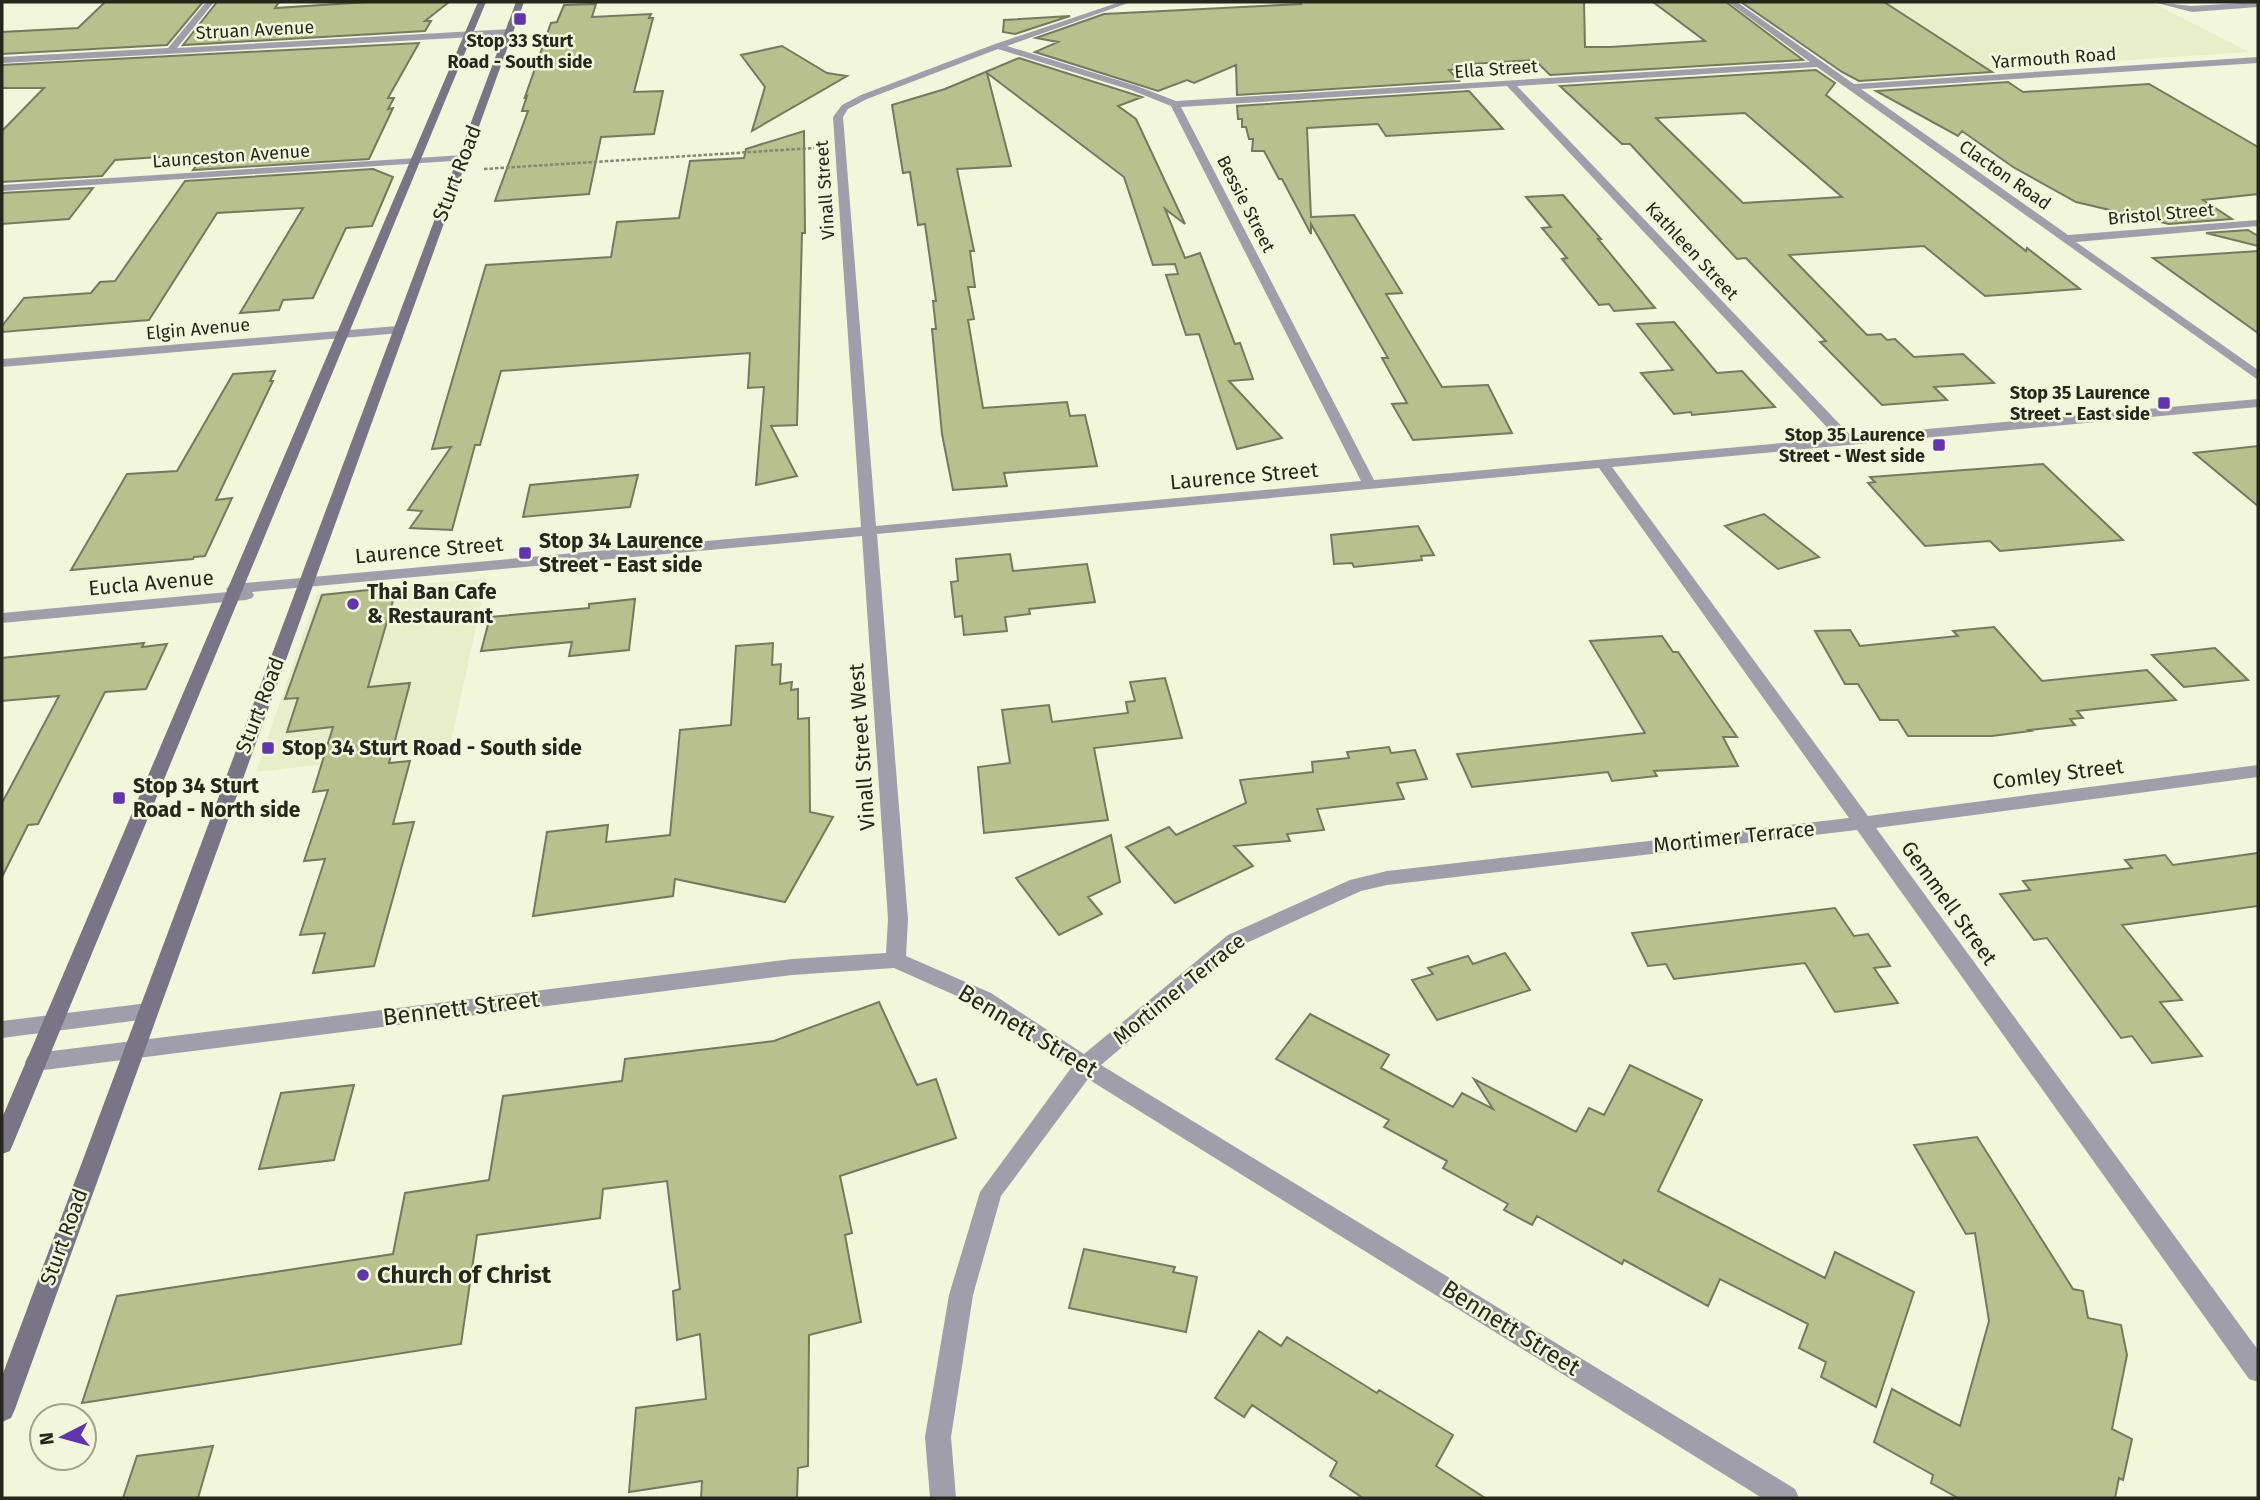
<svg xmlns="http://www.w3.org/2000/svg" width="2260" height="1500" font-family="'Fira Sans',sans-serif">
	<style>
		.built { fill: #e8eeca }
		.building { fill: #b8c08d; stroke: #757960; stroke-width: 2; fill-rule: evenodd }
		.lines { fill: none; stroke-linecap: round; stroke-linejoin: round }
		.path { stroke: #848774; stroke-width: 2.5; stroke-dasharray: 3.5 2; stroke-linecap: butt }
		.street { fill: #a09eaa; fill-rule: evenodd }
		.secondary { fill: #797586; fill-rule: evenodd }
		.poi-dot { fill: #6035ad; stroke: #f2f7db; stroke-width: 2.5 }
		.labels { text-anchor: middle; stroke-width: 5; stroke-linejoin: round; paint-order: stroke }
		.far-street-label { font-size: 18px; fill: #25261c; stroke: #f2f7db }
		.far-poi-label { font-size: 18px; font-weight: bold; fill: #25261c; stroke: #f2f7db; text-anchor: end }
		.street-label { font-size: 21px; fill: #25261c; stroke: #f2f7db }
		.poi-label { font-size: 21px; font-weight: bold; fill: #25261c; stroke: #f2f7db; text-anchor: start }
		.near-street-label { font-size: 24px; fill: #25261c; stroke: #f2f7db }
		.near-poi-label { font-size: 24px; font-weight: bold; fill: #25261c; stroke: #f2f7db; text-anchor: start }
	</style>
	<rect width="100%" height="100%" fill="#f2f7db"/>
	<!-- built -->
	<path class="built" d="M1748,2H2151L2249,52L1858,78Z
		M487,578L449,750L256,772L317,594Z"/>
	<!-- building -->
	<path class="building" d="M105,2H203L167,45L2,54V32L78,28Z
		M217,2H279L275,8L368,2H449L425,21H431L425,31L183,45Z
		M1300,2H1584L1585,47H1610L1705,41L1653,2H1726L1803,60L1550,75L1535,60L1454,65L1458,69L1449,70L1459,81L1237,95L1236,65L1194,83L1187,80L1158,91L1035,52L1058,42L1036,38L1104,14L1301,4Z
		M1741,2H1884L1992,72L1859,81L1842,72Z
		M596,4L592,17L651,14L649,18H653L634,92L663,91L654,134L601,137L589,194L495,201L528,111H522L527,96L525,97L551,23L557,22L564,5Z
		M1070,16L1015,34L1003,32L1004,20Z
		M419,43L388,98H394L388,109L393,108L369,159L193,170L204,154L115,160L102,176L2,182V131L44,88H2V65Z
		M782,46L827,73L847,76L752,131L765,87L741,55Z
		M1019,58L1142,97L1118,106L1136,119L1185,224L1165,209L1185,258L1200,253L1235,344L1240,343L1253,379L1229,381L1282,438L1237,449L1199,334L1186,335L1166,275L1178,274L1175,264L1153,265L1124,177L987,73L1011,166L957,169L974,251H970L975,287H968L974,319L968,320L983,408L1067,402L1070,416L1085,415L1097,466L1004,473L1007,486L953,490L942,434L932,329H936L933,301H936L925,224L918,225L910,172L903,173L892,105L945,89Z
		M1816,70L1835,83L1826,95L2026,251L2027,248L2080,289L1985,296L1924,246L1789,255L1867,335L1881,334L1887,340L1895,339L1914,357L1963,354L1994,383L1934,387L1947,400L1882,405L1820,342L1826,341L1746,258L1737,259L1630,144H1622L1560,86ZM1745,113L1842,197L1743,203L1656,118Z
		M2008,82L2023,92L2149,84L2258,147V194L2203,200L2232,219L2169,224L2076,202L2013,167L1962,131L1958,136L1876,91Z
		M1469,91L1503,129L1386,136L1378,124L1307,128L1311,217L1354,215L1402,293L1386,294L1442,387L1488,385L1512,433L1413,440L1392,404L1407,403L1382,358H1388L1311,224V234L1282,179H1279L1264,151H1252L1253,139H1249L1246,127H1242V119H1238L1237,106Z
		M804,131L805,233H802L797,425L771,426L797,476L756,485L764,387L748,388L750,353L501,371L480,445H475L452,530L410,528L422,511L408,510L451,447L432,449L486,265L611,257L617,222L679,218L690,161L744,158L746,149Z
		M373,169L393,177L372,226L346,228L313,298L283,300L279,310L240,313L303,208L217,213L149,320L2,332V326L24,298L91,293L100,282L115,281L185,181Z
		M93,188L69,219L2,224V193Z
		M1563,195L1601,239H1598L1655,308L1614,311L1609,304L1599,305L1562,259L1567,258L1542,228L1551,227L1526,197Z
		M2248,230L2258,236V246L2206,233Z
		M2258,251V333L2153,258Z
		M1674,322L1717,373L1742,371L1775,407L1692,415L1691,412L1674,414L1641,373L1673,370L1637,324Z
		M275,371L270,381H273L216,500L232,498L205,556L194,557L193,559L71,570L127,474L177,471L233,374Z
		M2258,446V506L2194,453Z
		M2043,464L2123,540L2000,551L1990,541L1925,546L1868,483L1875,482L1870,477Z
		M638,475L630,507L523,517L530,485Z
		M1764,514L1819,557L1778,569L1725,526Z
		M1418,526L1434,555L1421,556L1422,560L1354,567L1352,563L1334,564L1331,535Z
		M1010,554L1013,571L1087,564L1095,602L1029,609L1030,614L1005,617L1007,631L964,635L962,616L955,617L951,582L958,581L956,559Z
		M397,587L368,687L410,683L389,763L410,761L393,824L414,822L374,966L313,973L325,933L300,935L325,859L304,861L328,790L313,792L333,727L287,732L298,698L285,699L322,595Z
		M635,599L629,650L569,656L572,642L481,651L490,617L589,608V604Z
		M1994,627L2042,681L2147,670L2176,700L2077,711L2083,718L2070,719L2075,725L2029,730L2031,731L1992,736H1908L1898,720H1880L1858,684H1845L1815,631L1850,630L1860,646L1958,636L1953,631Z
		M1662,636L1673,652H1678L1737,737H1723L1738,766L1654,771L1657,776L1612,781L1608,772L1472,787L1457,754L1645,733L1590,641Z
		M144,643L142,647L167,644L146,689L105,692L38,824L28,825L2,877V803L59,696L2,701V658Z
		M773,643L772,665L781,664L780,684L792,682L791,690L798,689V719L809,718L810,812L833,817L785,902L675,879L673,896L533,916L547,832L608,825L606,842L670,835L680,730L731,725L736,646Z
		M2215,648L2248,680L2184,687L2152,655Z
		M1165,678L1182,738L1094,748L1108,820L984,833L978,767L1010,763L1002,710L1049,705L1052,722L1128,713L1126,702L1135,701L1130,682Z
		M1389,747L1391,753L1415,750L1427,779L1397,783L1404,799L1317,809L1324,830L1287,834L1290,841L1234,846L1253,866L1175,903L1126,847L1169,827L1176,835L1246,803L1240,780L1313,772L1312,762L1349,758L1347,752Z
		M1111,835L1120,882L1088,897L1102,914L1059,935L1016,878Z
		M2258,853V906L2122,925L2182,1000L2160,1002L2202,1056L2152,1063L2132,1036L2121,1038L2047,938L2034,940L2000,894L2030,890L2023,881L2132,868L2125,860L2165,855L2173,865Z
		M1835,908L1854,936L1868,934L1890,966L1874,968L1898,1003L1835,1012L1805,963L1674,979L1666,964L1648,966L1632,933Z
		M1505,953L1530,990L1437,1020L1412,980L1433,974L1428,968L1468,956L1473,964Z
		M879,1002L917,1085L936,1079L956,1138L840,1176L852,1233L845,1235L861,1322L809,1335L808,1466L798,1468L797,1498H701L702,1481L629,1492L636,1408L706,1399L700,1334L677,1340L673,1291L680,1289L667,1181L603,1189L600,1218L477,1235L461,1344L82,1403L117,1296L393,1254L405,1193L489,1180L503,1096L622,1081L625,1059L774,1041Z
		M1310,1014L1389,1055L1381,1068L1453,1107L1462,1093L1493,1109L1474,1079L1576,1132L1589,1108L1604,1115L1630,1065L1702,1100L1658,1191L1825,1278L1835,1252L1914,1292L1876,1407L1821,1377L1826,1362L1799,1348L1808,1324L1720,1279L1708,1306L1624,1260L1622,1264L1537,1216L1532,1225L1504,1210L1508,1204L1443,1168L1447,1161L1384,1127L1389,1120L1276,1059Z
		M354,1085L334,1160L259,1169L281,1093Z
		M1977,1137L2073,1289L2083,1291L2088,1318L2121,1325L2127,1355L2112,1429L2132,1439L2123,1480L2119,1478L2115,1498H1958L1931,1483L1933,1475L1874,1442L1892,1389L1960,1426L1989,1321L1975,1233L1966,1234L1914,1145Z
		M1084,1249L1175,1267L1173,1272L1197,1277L1186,1332L1069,1308Z
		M1259,1331L1281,1346L1287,1337L1377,1393L1379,1390L1453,1435L1436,1466L1485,1498H1363L1330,1476L1337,1462L1252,1405L1244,1417L1215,1398Z
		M213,1446L198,1498H123L137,1456Z"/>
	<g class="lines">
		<!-- path -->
		<path class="path" d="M484,169L814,148"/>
		<!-- street -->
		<path class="street" d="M206,2H214L177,48L510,29L514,32L510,35L2,63V57L168,48Z
			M1120,2H1131L1007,46L1137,86L1176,101L1810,62L1728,2H1737L1854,84L2258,57V63L1861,89L2068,235L2258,220V226L2076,242L2258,370V380L1817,67L1517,86L1851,436L2258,399V407L1612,467L1868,816L2258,765V777L1876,828L2258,1350V1382L2249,1379L1857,830L1387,885L1361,891L1242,945L1101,1065L1795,1489L1799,1498H1762L1088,1079L1001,1196L973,1295L951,1437L956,1498H930L925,1437L949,1295L980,1192L1071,1068L977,1005L894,968L792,975L36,1071L28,1068L25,1062L28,1056L36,1053L792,959L886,953L888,919L862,536L252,592L254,595L252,598L246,600L2,623V613L228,592L226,589L229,586L234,584L861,527L833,117L842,105L861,95L995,44ZM998,49L1131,90L1171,106L1361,481L876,526L843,117L848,109L867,99ZM1507,86L1837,438L1374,480L1181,107ZM1599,468L1849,818L1387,871L1350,880L1228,935L1084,1054L991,993L906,956L908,919L877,534Z
			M2153,2L2192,6L2258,2V7L2192,12Z
			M463,155L467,156V160L2,191V185Z
			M397,326L401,327V333L2,367V359Z
			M148,1003L155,1005L158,1011L155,1017L148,1019L2,1038V1021Z"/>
		<!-- secondary -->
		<path class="secondary" d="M478,2H486L13,1144L10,1151L2,1154V1118Z
			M516,2H524L15,1409L11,1418L2,1422V1376Z"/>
	</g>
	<!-- markers -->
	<g class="poi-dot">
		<rect x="513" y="12" width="14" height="14" rx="3.5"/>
		<rect x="2157" y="396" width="14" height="14" rx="3.5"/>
		<rect x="1932" y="438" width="14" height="14" rx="3.5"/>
		<rect x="518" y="546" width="14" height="14" rx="3.5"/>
		<circle cx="353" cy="604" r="7"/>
		<rect x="261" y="741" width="14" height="14" rx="3.5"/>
		<rect x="112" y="791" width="14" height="14" rx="3.5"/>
		<circle cx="363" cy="1275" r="7"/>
	</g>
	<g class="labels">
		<!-- far-street labels -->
		<g class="far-street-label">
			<text transform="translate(255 30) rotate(-3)" y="6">Struan Avenue</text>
			<text transform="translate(2054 58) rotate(-4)" y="6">Yarmouth Road</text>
			<text transform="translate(1496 69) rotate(-4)" y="6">Ella Street</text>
			<text transform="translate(231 156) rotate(-4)" y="6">Launceston Avenue</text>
			<text transform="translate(2005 175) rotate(35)" y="6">Clacton Road</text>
			<text transform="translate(825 190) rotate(-94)" y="6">Vinall Street</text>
			<text transform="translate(1246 204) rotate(63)" y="6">Bessie Street</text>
			<text transform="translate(2161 214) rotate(-5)" y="6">Bristol Street</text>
			<text transform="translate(1692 251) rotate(47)" y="6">Kathleen Street</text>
			<text transform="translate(198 329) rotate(-5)" y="6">Elgin Avenue</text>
		</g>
		<!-- far-poi labels -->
		<g class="far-poi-label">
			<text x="520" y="47" text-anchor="middle">Stop 33 Sturt<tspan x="520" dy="21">Road - South side</tspan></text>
			<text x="2150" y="399">Stop 35 Laurence<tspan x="2150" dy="21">Street - East side</tspan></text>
			<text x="1925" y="441">Stop 35 Laurence<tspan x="1925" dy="21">Street - West side</tspan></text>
		</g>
		<!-- street labels -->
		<g class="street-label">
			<text transform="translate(457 173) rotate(-69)" y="7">Sturt Road</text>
			<text transform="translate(1244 476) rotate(-5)" y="7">Laurence Street</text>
			<text transform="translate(429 550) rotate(-5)" y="7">Laurence Street</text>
			<text transform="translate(151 583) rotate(-5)" y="7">Eucla Avenue</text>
			<text transform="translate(260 705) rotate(-69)" y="7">Sturt Road</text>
			<text transform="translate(862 747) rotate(-94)" y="7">Vinall Street West</text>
			<text transform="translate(2058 774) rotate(-7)" y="7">Comley Street</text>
			<text transform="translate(1734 837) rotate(-6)" y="7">Mortimer Terrace</text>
			<text transform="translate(1949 903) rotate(54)" y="7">Gemmell Street</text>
			<text transform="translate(1179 989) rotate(-39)" y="7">Mortimer Terrace</text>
			<text transform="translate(64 1237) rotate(-70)" y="7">Sturt Road</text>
		</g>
		<!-- poi labels -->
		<g class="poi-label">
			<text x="539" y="548">Stop 34 Laurence<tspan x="539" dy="24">Street - East side</tspan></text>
			<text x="367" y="599">Thai Ban Cafe<tspan x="367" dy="24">&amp; Restaurant</tspan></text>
			<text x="282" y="755">Stop 34 Sturt Road - South side</text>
			<text x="133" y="793">Stop 34 Sturt<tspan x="133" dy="24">Road - North side</tspan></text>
		</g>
		<!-- near-street labels -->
		<g class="near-street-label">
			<text transform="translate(461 1008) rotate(-7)" y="8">Bennett Street</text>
			<text transform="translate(1028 1031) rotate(31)" y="8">Bennett Street</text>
			<text transform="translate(1511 1328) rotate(32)" y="8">Bennett Street</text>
		</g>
		<!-- near-poi labels -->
		<g class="near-poi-label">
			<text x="377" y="1283">Church of Christ</text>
		</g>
	</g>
	<!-- border -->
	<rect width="2260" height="1500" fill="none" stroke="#25261c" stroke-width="7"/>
	<!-- north arrow -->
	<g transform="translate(63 1437) rotate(264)"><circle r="33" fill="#f2f7db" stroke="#a0a38f" stroke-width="2"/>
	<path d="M0-5L12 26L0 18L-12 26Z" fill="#6035ad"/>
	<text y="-10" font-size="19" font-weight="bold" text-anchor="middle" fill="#25261c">N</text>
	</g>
</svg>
